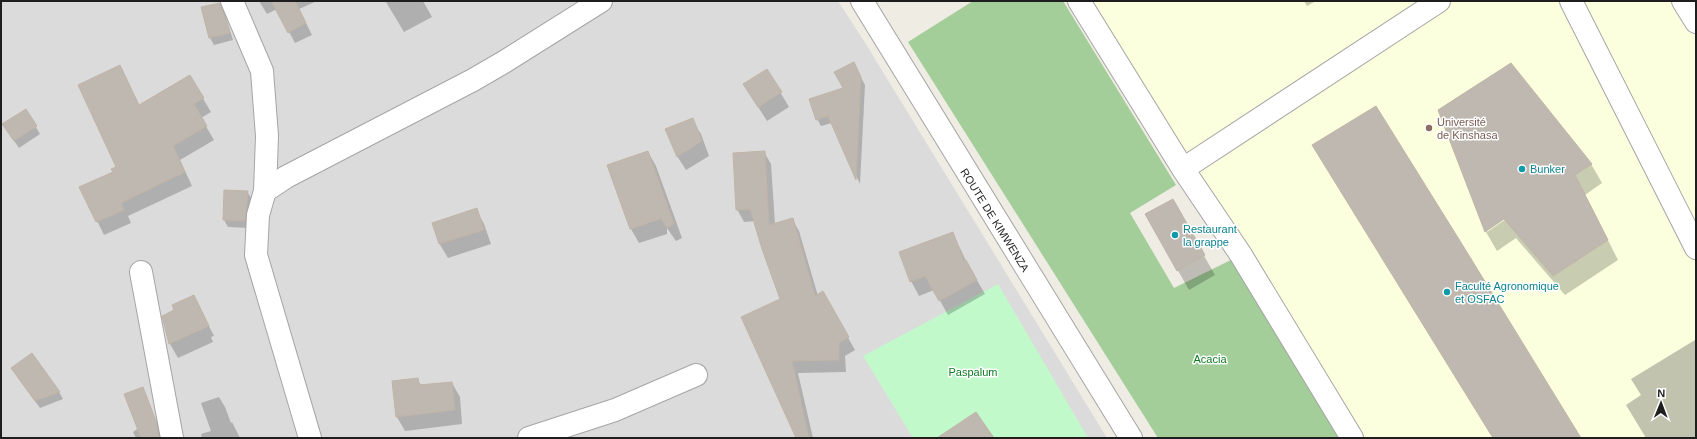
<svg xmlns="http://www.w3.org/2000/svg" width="1697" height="439" font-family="Helvetica,sans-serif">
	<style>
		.residential { fill: #dcdbdb }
		.education { fill: #fbffdd }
		.construction { fill: #c1c3af }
		.forest { fill: #a3cd99 }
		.park { fill: #c1f9cb }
		.shadow { fill: #0003; fill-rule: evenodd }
		.building { fill: #bfb8b0; stroke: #c0b4a6 }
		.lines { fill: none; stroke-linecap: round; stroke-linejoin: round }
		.minor-casing { stroke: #a5a5a5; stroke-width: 24 }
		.minor { stroke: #fff; stroke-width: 22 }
		.education-dot { fill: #8d6e63; stroke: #fff; stroke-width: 1.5 }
		.culture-dot { fill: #0f9aa8; stroke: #fff; stroke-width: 1.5 }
		.labels { text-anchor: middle; stroke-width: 3; stroke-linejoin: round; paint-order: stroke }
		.education-label { font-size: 11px; fill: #785e54; stroke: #fff; text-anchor: start }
		.culture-label { font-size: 11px; fill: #0d838f; stroke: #fff; text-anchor: start }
		.street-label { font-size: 11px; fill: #1e1e1e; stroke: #fff }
		.park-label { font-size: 11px; fill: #0d7b22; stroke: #fff }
	</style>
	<rect width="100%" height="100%" fill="#efece4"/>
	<!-- residential -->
	<path class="residential" d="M1,1H838L864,41L1107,438H1Z"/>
	<!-- education -->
	<path class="education" d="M1082,1H1696V438H1352Z"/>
	<!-- construction -->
	<path class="construction" d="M1695,340L1696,343V438H1646L1626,405L1641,395L1631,379Z"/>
	<!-- forest -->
	<path class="forest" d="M973,1H1063L1176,185L1130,213L1174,288L1241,255L1352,438H1158L908,42Z"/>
	<!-- park -->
	<path class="park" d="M998,284L1088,438H913L863,356Z"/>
	<!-- shadow -->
	<path class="shadow" d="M259,1H317L299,9L312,35L295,43L277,9L267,14Z
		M387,1H423L432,17L404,32L386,2Z
		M1304,1H1316L1307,6Z
		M220,4L224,11L233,40L214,45L210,38L202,8Z
		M120,67L139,106L190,77L211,112L201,118L214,140L180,160L192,186L128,216L131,223L104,235L81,188L114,172L117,167Z
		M767,70L789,107L767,121L753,99Z
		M857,70L865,85L860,184L832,123L821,126L817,119L845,89Z
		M1439,110L1591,164L1602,183L1585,195L1618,260L1565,295L1516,238L1497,251L1486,232ZM1507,216L1509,217L1487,232V229Z
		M26,111L40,134L19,148L8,132Z
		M692,120L701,134L709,156L686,170L677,156Z
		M648,152L656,166L682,238L676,241L667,228V234L639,243L631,229L609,166Z
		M764,152L771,164L775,224L792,219L799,231L818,296L823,293L855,350L845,356L846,372L798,373L813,438H797L781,299L755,221L744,222L737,209Z
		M247,192L252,199L249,228L228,227L224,220Z
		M1172,200L1215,275L1189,290L1146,214Z
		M476,209L484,224L491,244L448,258L439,243Z
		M952,234L960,248L966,261L985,294L948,315L934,290L919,296L911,281Z
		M194,296L214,336L211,337L213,342L178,358L170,344L163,316L176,311Z
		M32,354L59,392L63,399L40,408L16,375L12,368Z
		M417,379L421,385L452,383L460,397L462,424L405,431L397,417Z
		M219,397L225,407L231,423L232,422L240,438H202L201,434L211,431L201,403Z
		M154,417L158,424L161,438H136L133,432Z"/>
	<!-- building -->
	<path class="building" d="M271,1H295L306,23L288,33Z
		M220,3L230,33L209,38L201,7Z
		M854,62L861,77L856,180L828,116L816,120L809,99L843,88L834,72Z
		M1511,63L1592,164L1575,175L1608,240L1553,276L1504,219L1485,232L1438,110Z
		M120,65L139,105L190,75L204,98L194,104L207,126L173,146L185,172L121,203L124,210L96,222L79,187L113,172L111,169L116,167L78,85Z
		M767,69L782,92L758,107L743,84Z
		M1376,106L1465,249L1581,438H1493L1312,145Z
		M26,109L37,126L14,141L2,124Z
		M693,118L702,141L677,157L665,129Z
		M648,151L674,224L667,228L660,217V219L630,229L607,165Z
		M765,151L769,225L793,218L815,296L823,291L849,337L839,343V360L792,361L809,438H796L741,317L780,299L762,249L750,209L736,210L733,153Z
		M224,190L248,191L245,221L223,220Z
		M1173,199L1205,255L1177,271L1145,214Z
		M477,208L484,230L439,244L432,223Z
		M953,232L964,261L966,260L977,280L939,301L925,276L910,282L899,252Z
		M194,295L209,326L169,344L162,316L174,310L172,305Z
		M32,353L60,392L35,401L11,368Z
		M418,378L419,385L452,382L455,410L396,417L392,381Z
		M143,387L156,421L159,438H141L124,394Z
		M976,412L994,438H937Z"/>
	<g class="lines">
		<defs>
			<path id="minor" d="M232,1L262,71L267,136L265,191
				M862,1L1131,438
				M1079,1L1183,169L1241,255L1352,438
				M1571,1L1696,248
				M1683,1L1696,22
				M1183,169L1439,1
				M141,272L172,438
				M310,438L256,255L258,215L265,191L286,177L473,80L504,62L601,1
				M529,438L615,410L696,375"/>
		</defs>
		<!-- minor casing -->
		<use href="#minor" class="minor-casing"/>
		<!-- minor -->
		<use href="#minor" class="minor"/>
	</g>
	<!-- markers -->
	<circle class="education-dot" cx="1429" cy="128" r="4"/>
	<g class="culture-dot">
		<circle cx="1522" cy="169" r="4"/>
		<circle cx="1175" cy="235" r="4"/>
		<circle cx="1447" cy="292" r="4"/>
	</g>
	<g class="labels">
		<!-- education labels -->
		<g class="education-label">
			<text x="1437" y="126">Université<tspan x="1437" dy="13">de Kinshasa</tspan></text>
		</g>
		<!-- culture labels -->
		<g class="culture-label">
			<text x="1530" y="173">Bunker</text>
			<text x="1183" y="233">Restaurant<tspan x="1183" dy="13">la grappe</tspan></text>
			<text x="1455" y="290">Faculté Agronomique<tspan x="1455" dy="13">et OSFAC</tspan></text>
		</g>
		<!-- street labels -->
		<g class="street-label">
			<text transform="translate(995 220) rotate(58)" y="4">ROUTE DE KIMWENZA</text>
		</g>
		<!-- park labels -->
		<g class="park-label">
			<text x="1210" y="363">Acacia</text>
			<text x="973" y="376">Paspalum</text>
		</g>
	</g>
	<!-- border -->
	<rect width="1697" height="439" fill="none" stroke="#1e1e1e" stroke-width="4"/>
	<!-- north arrow -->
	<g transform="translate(1661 403) rotate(1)" stroke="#ffffff" stroke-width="3" paint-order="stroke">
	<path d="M0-3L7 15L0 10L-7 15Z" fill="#1e1e1e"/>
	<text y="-6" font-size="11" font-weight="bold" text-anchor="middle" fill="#1e1e1e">N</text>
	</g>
</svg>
